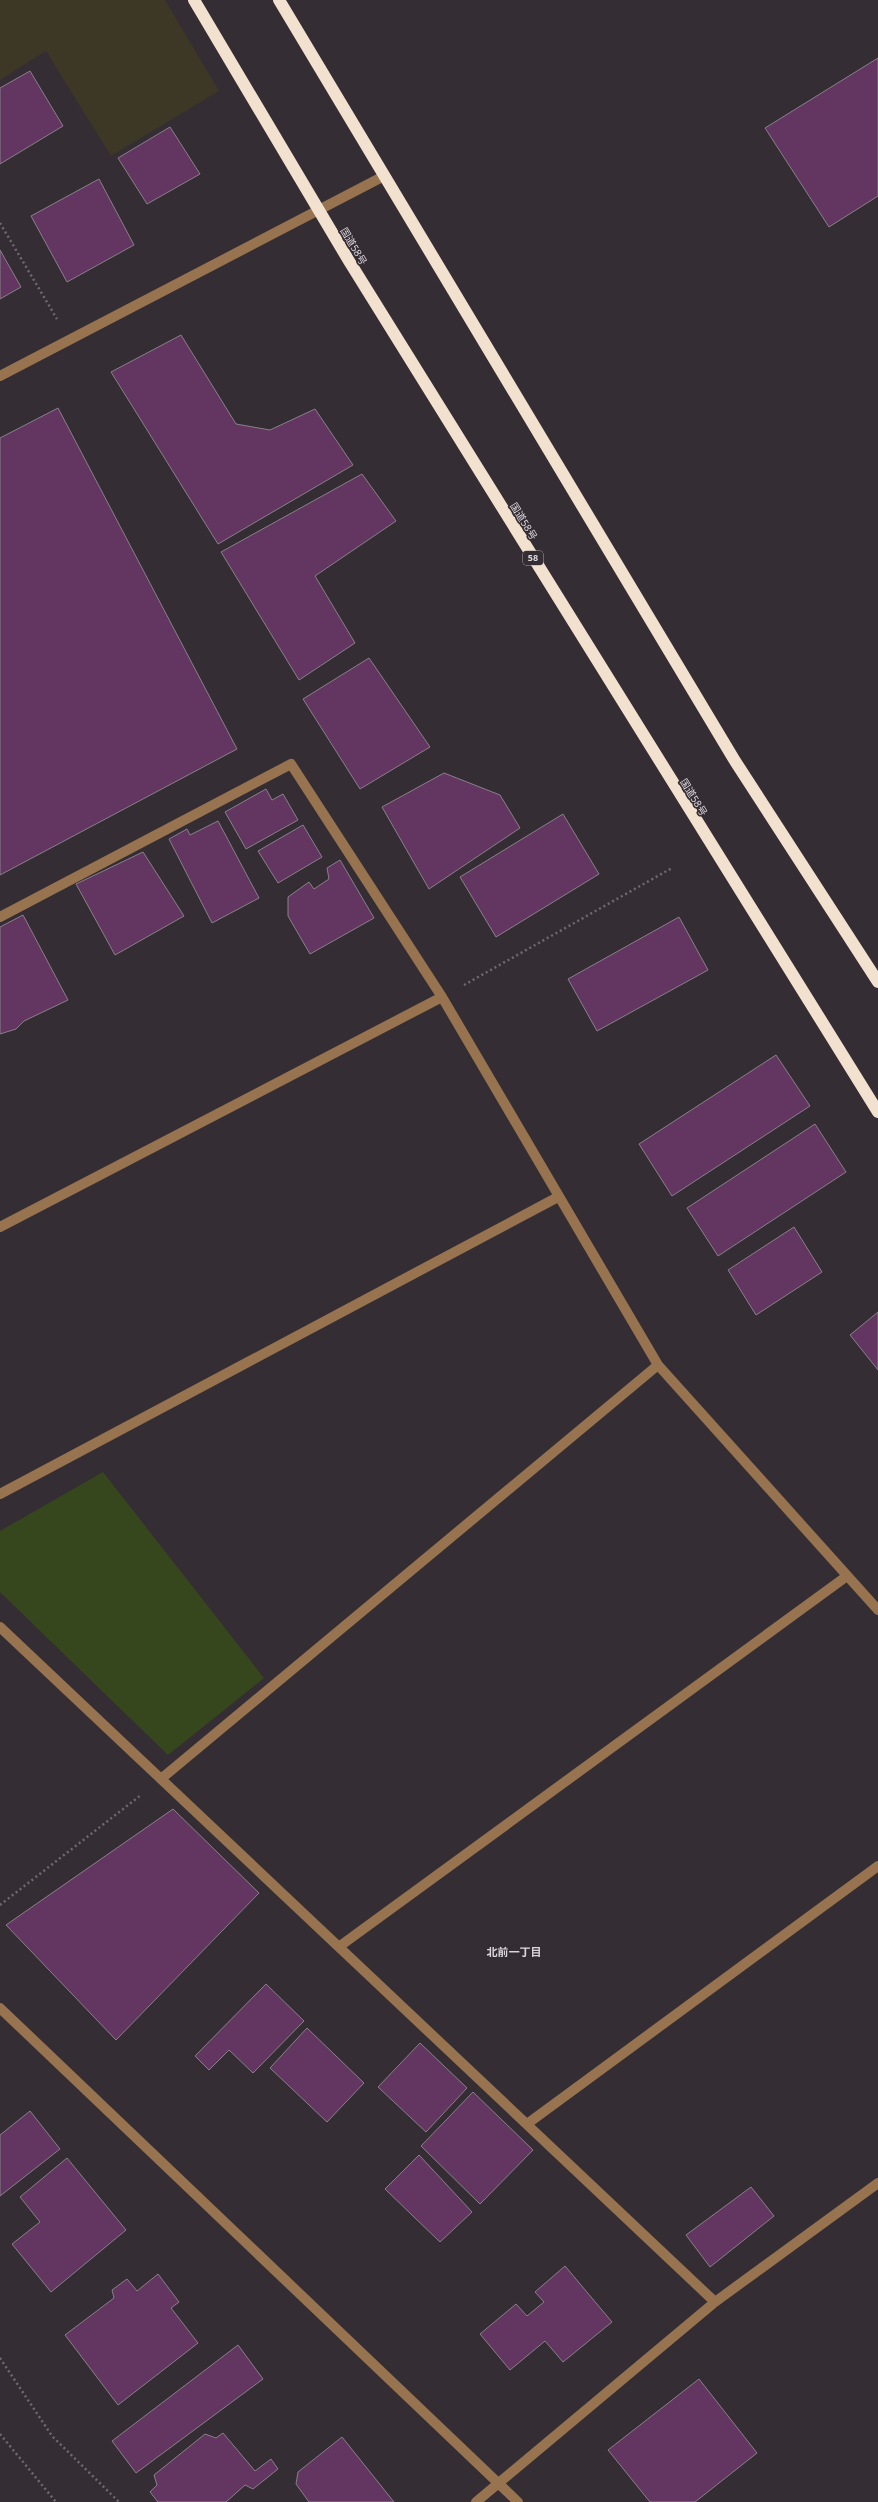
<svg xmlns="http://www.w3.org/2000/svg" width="878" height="2502" font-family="'Noto Sans','Noto Sans JP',sans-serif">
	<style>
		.commercial { fill: #3d3725 }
		.green { fill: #37471d }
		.building { fill: #633662; stroke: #898088 }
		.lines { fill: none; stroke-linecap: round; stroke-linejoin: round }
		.path { stroke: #706a70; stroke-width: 2.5; stroke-dasharray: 2 3; stroke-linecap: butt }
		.minor { stroke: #97734f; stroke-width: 10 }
		.highway { stroke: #f3e1d0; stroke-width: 12 }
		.labels { text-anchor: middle; stroke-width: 3.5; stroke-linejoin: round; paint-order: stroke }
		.shield { fill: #342d34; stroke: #a9a3a9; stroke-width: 1 }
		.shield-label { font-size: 9px; font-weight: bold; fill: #dbd6db }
		.street-label { font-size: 10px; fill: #dbd6db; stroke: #342d34 }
		.neighbourhood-label { font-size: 11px; font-weight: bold; fill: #dbd6db; stroke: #342d34 }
	</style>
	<rect width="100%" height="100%" fill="#342d34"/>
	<!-- commercial -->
	<path class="commercial" d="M0,0H165L219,91L111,156L46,51L0,80Z"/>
	<!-- green -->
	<path class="green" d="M103,1472L264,1678L168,1755L0,1592V1531Z"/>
	<!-- building -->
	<path class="building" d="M878,58V196L829,227L765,128Z
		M30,71L63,126L0,164V88Z
		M170,127L200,174L147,204L118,158Z
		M99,179L134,245L67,282L31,216Z
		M0,250L21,287L0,299Z
		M181,335L236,424L270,430L315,409L353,465L218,544L111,372Z
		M58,408L237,749L0,875V438Z
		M362,474L396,521L315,576L355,643L299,680L221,552Z
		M369,658L430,747L360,789L303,699Z
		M444,773L500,795L520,828L429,889L382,807Z
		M266,789L272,800L283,794L298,820L246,849L225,812Z
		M563,814L599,874L496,937L460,877Z
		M218,821L259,898L212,923L169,839L187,829L190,835Z
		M303,825L322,857L278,883L258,851Z
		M143,852L184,916L115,955L76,884Z
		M340,860L374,918L310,954L288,916V897L309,882L314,889L329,879L327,868Z
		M23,915L68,1000L24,1021L16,1029L0,1034V927Z
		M679,917L708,970L597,1031L568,979Z
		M776,1055L810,1106L672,1196L639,1144Z
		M815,1124L846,1172L718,1256L687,1208Z
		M794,1227L822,1272L756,1315L728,1270Z
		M878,1312V1370L850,1335Z
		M173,1809L259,1893L116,2040L6,1925Z
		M266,1984L304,2021L253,2073L229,2050L209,2070L195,2056Z
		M307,2028L364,2083L327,2122L270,2068Z
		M420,2043L467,2088L426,2132L378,2087Z
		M473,2092L533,2150L480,2204L421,2146Z
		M30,2111L60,2149L0,2196V2135Z
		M419,2155L472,2212L440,2242L385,2189Z
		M67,2158L126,2230L51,2292L12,2244L40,2222L20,2197Z
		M751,2187L774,2216L710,2267L686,2235Z
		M565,2266L612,2322L563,2362L545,2341L510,2370L480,2334L516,2304L527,2316L544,2302L535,2292Z
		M158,2274L179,2302L171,2308L198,2343L118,2405L65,2335L114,2298L112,2290L127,2279L137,2291Z
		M238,2345L263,2379L136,2473L112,2441Z
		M699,2379L757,2453L695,2502H650L608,2450Z
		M223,2433L255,2471L271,2459L278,2469L253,2489L245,2485L226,2502H158L150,2492L157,2485L154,2475L205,2434L216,2438Z
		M342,2437L394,2502H309L296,2484L298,2472Z"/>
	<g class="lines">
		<!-- path -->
		<path class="path" d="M0,223L57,319
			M464,985L672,868
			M0,1905L141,1795
			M0,2358L52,2436L119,2502
			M0,2434L56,2502"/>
		<!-- minor -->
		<path class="minor" d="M0,376L384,176
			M0,917L291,764L442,997L658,1365L878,1610
			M0,1227L442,997
			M0,1494L558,1197
			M0,1627L715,2302
			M162,1778L658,1365
			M340,1946L847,1576
			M0,2008L518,2502
			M527,2124L878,1866
			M476,2502L715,2302L878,2183"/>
		<!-- highway -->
		<path class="highway" d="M194,0L349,261L878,1112
			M279,0L735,761L878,982"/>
	</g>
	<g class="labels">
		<!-- shield labels -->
		<rect class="shield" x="523" y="551" width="20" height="14" rx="3"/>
		<g class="shield-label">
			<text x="533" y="561">58</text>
		</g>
		<!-- street labels -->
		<g class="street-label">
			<text transform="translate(354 246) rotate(59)" y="4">国道58号</text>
			<text transform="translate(524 521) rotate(58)" y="4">国道58号</text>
			<text transform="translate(694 797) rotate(58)" y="4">国道58号</text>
		</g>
		<!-- neighbourhood labels -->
		<g class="neighbourhood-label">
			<text x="514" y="1956">北前一丁目</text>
		</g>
	</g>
</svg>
